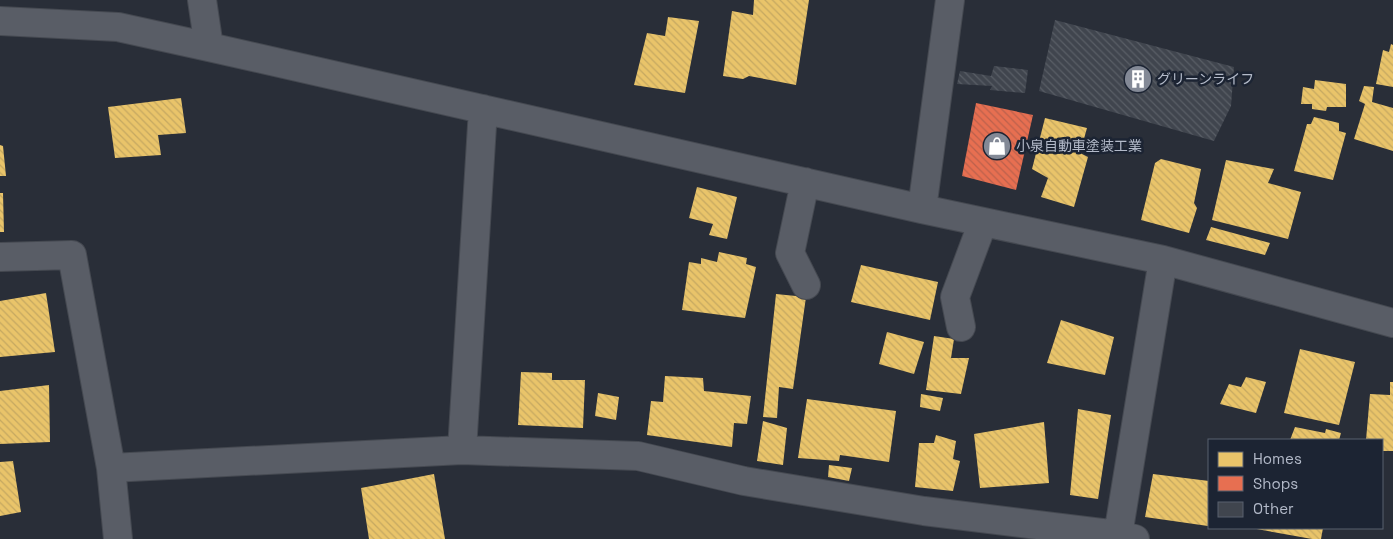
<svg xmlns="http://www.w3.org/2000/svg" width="1393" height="539" font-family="'Space Grotesk','Noto Sans JP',sans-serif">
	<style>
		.homes { fill: url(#homes-back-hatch) }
		.shops { fill: url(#shops-back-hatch) }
		.building { fill: url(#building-back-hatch) }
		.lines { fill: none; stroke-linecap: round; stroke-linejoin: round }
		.minor-casing { stroke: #454951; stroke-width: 30 }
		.minor { stroke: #595d66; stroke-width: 28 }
		.labels { text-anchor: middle; stroke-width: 5; stroke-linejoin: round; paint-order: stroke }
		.poi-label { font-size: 14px; fill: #b3bac9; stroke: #1c2433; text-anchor: start }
	</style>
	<defs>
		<pattern id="homes-back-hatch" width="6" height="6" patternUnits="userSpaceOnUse" patternTransform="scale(1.25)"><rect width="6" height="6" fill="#e9c46a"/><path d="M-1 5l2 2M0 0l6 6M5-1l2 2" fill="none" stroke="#c5a861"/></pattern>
		<pattern id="shops-back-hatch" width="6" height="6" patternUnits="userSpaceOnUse" patternTransform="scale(1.25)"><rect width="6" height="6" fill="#e76f51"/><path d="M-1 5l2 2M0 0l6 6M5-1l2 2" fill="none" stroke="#bb614c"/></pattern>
		<pattern id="building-back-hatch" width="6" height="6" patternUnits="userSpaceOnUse" patternTransform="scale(1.25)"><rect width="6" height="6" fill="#40454e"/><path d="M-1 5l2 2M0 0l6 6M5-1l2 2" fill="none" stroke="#595e66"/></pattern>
	</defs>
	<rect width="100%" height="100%" fill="#292e38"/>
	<!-- homes -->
	<path class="homes" d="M754,0H809L796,85L749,76L743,79L723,76L732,11L753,15Z
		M668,17L699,21L685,93L634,85L647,33L665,36Z
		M1391,44L1393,45V87L1376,84L1383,50L1389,52Z
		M1315,80L1346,84V107H1327L1326,111L1312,109V104H1301L1303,87L1314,89Z
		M1364,86L1374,87L1372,102L1393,108V151L1354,139L1365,104L1359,101Z
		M181,98L186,133L158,135L161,155L115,158L108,107Z
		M1314,117L1339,123V131L1346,133L1333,180L1294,171L1307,124H1311Z
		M1045,118L1087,128L1080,153L1088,157L1074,207L1041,197L1048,178L1032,169Z
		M0,145L3,146L6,176H0Z
		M1161,159L1201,169L1194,203L1197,208L1189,233L1141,220L1155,163Z
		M1226,160L1274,169L1268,183L1301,192L1288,239L1212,220Z
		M697,187L737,197L727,239L709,235L713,224L689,218Z
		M0,193H3L4,232H0Z
		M1211,227L1270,243L1265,255L1206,240Z
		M719,252L747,258L746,264L756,267L745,318L682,310L689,262L701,264V258L717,262Z
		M861,265L938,282L930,320L851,302Z
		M46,293L55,352L0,357V301Z
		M776,294L806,297L793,389L779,387L777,418L763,417Z
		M1061,320L1114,337L1105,375L1047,363Z
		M887,332L924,342L914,374L879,364Z
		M934,336L954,339L951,358H969L961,394L926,390Z
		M1300,349L1355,362L1339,425L1284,413Z
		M521,372L552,373V380H585L583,428L518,425Z
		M665,376L703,378L704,391L751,396L747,424L734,423L732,447L647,435L651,401L663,402Z
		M1246,377L1266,382L1256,413L1220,404L1229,384L1241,387Z
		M1390,382H1393V451H1382V440H1366L1370,394L1390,395Z
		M49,385L50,442L0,444V391Z
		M598,393L619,397L616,420L595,416Z
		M921,394L943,398L940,411L920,407Z
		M807,399L896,411L889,462L840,455L839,461L798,458Z
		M1078,409L1111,415L1098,499L1070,495Z
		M763,421L787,428L783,465L757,461Z
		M1044,422L1049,483L980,488L974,434Z
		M1295,427L1325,433L1326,429L1341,433L1339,440H1290Z
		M936,435L956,441L953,459L960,461L953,491L915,487L919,443H934Z
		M13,461L21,512L0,516V462Z
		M829,465L852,468L849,481L828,477Z
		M434,474L445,539H369L361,488Z
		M1153,474L1209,481V520L1208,526L1145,517Z
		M1251,528H1323L1321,539H1312Z"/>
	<!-- shops -->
	<path class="shops" d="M976,103L1033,115L1016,190L962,176Z"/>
	<!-- building -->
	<path class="building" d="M1055,20L1234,67L1231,106L1214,141L1039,91Z
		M994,66L1028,70L1025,93L990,90L992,86L957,84L960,71L991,76Z"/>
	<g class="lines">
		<defs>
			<path id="minor" d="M202,0L209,47
				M0,21L118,27L209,47L922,209L1163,260L1393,323
				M805,182L790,253L806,285
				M922,209L950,0
				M0,257L72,255L111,468L118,539
				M961,327L955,297L983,222
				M462,450L483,109
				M111,468L462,450L638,456L744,481L924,511L1118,535
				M1135,539L1118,535L1163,260"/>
		</defs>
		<!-- minor casing -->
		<use href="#minor" class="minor-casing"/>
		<!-- minor -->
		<use href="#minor" class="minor"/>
	</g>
	<!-- icons -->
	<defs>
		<symbol id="building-disc" viewBox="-11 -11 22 22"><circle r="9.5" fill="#838996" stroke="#1c2433"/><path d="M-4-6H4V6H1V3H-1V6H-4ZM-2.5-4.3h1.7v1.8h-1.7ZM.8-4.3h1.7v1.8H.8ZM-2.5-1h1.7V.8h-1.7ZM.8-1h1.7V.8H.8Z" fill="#fff"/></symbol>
		<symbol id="shop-disc" viewBox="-11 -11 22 22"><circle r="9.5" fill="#838996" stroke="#1c2433"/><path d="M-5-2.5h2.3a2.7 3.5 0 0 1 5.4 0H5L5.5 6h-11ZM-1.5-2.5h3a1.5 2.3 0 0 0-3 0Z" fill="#fff"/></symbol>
	</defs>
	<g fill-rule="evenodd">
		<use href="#building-disc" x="1122" y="63" width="32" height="32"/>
		<use href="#shop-disc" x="981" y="130" width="32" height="32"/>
	</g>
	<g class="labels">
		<!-- poi labels -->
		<g class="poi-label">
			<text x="1157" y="84">グリーンライフ</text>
			<text x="1016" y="151">小泉自動車塗装工業</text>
		</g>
	</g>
	<!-- legend -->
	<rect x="1208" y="439" width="175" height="90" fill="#1c2433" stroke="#58606f"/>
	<rect x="1218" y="452" width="25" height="15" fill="#e9c46a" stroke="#58606f"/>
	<text x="1253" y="464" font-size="15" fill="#b3bac9">Homes</text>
	<rect x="1218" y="476" width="25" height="15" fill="#e76f51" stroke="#58606f"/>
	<text x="1253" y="489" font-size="15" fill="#b3bac9">Shops</text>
	<rect x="1218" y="502" width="25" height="15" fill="#40454e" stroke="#58606f"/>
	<text x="1253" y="514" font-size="15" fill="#b3bac9">Other</text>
</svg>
